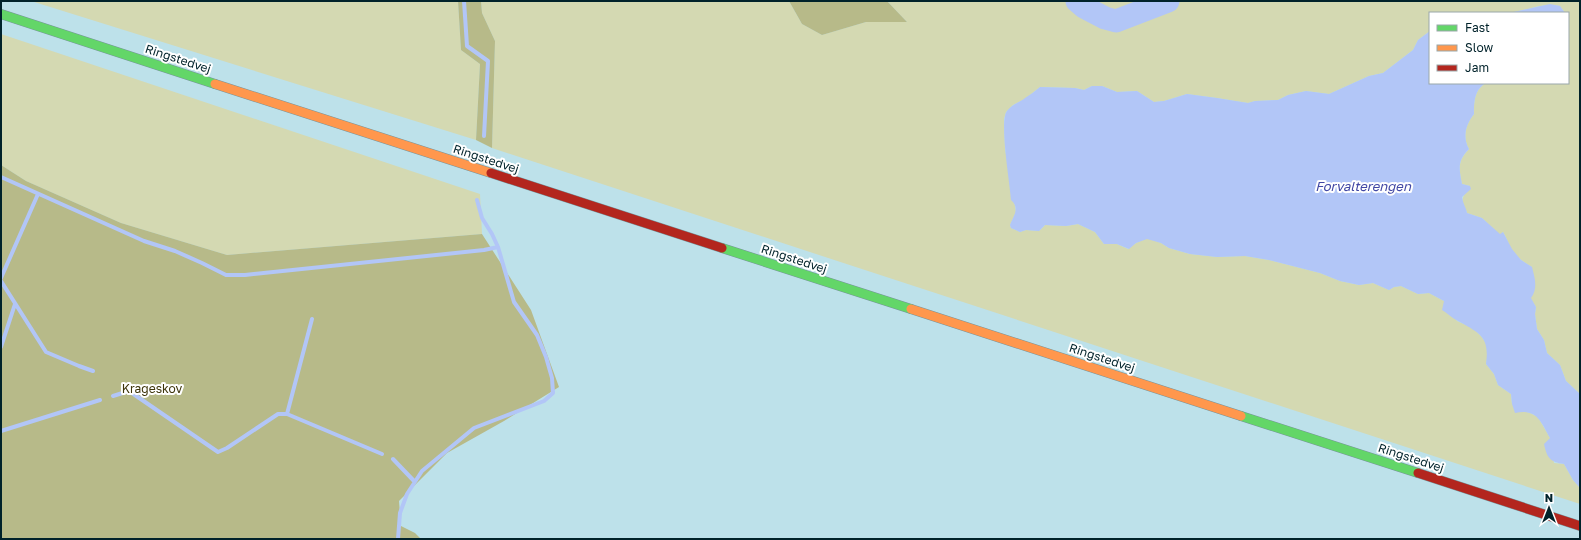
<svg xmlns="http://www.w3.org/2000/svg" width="1581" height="540" font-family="'Golos Text',sans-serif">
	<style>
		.green { fill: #d4d9b2 }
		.forest { fill: #b7ba89 }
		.water { fill: #b2c6f7 }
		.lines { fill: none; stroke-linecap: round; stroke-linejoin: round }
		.stream { stroke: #b2c6f7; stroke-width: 4 }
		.river { stroke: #b2c6f7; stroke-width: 23 }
		.fast-casing { stroke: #77949b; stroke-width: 10 }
		.slow-casing { stroke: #77949b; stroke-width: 10 }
		.jam-casing { stroke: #77949b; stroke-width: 10 }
		.fast { stroke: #63d668; stroke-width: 9 }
		.slow { stroke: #ff974d; stroke-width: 9 }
		.jam { stroke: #b3261e; stroke-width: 9 }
		.labels { text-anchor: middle; stroke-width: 4; stroke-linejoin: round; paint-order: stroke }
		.street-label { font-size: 12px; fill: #00222a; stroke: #fff }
		.park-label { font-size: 12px; fill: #3d340a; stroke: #fff }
		.water-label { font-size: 13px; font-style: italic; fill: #4147a4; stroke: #fff }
	</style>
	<rect width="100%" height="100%" fill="#bde1ea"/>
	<!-- green -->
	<path class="green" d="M31,1H458L461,50L480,64L476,140Z
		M481,1H789L802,24L822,35L866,22H907L887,1H1580V394L1566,381L1560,365L1547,353L1544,340L1537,329L1535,314L1536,307L1530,298L1532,267C1524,262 1517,258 1512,250C1508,244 1507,238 1503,232L1500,235L1482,218L1467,213C1466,208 1464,207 1463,203C1461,197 1467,191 1470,186L1462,184C1459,168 1457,162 1469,149C1462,137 1466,124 1474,114C1474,102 1474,90 1486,83H1568V30L1569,19L1568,13H1565L1560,6C1541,2 1527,11 1508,13C1483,15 1456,13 1430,13V31L1418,40L1413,50L1383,73L1369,76L1329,94L1306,91L1288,95L1278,100L1255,101L1248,103L1217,98L1187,94L1164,101L1154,102L1137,91L1117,92L1102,86H1092L1084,90L1075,88L1040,87L1025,99L1013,105L1006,112L1004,119L1005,149L1016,212L1010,225L1011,228L1020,232L1026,230L1039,231L1045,225L1066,226L1078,224L1095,232L1104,244H1117L1128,249L1136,243L1147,238L1161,243L1169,248L1190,254L1217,257L1245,256L1269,260L1320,273L1340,281L1359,285L1373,283L1389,290L1394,287L1401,286L1418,294L1429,293L1444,301L1457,321L1473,328L1481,336L1486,343L1488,354L1486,364L1494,374L1498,385L1511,394L1512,404L1523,411L1530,413L1538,417L1550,438L1554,463L1564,464L1573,480L1580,488V504L492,148L495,41L482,13Z
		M1,34L480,194L482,234L227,255L121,223L26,181L1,165Z"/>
	<!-- forest -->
	<path class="forest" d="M458,1H481L482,13L495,41L492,148L476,140L480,64L461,50Z
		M789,1H887L907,22H866L822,35L802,24Z
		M1,165L26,181L121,223L227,255L482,234L531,310L559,387L504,421L447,453L399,501L401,526L415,533L421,539H1Z"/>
	<!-- water -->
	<path class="water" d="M1550,4L1560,6L1565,13H1509Z
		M1430,31V83H1486C1474,90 1474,102 1474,114C1466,124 1462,137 1469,149C1457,161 1459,168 1462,184L1470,186L1471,189L1462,197C1463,204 1466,207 1467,213L1482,218L1500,234L1503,232L1512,249L1521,260L1532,267C1535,279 1538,288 1531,298L1536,307L1535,314L1537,329L1544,340L1547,353L1560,365L1566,381L1580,394V488L1573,480L1564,464C1550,462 1547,458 1544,444L1550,438C1541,422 1537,408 1515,413L1512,404L1511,394L1498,385L1494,374L1486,364C1490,336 1479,333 1458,321C1452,318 1447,313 1442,310L1444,301L1429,293L1418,294L1401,286L1394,287L1389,290L1373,283L1359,285L1340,281L1320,273L1269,260L1245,256L1217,257L1190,254L1169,248L1161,243L1147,239L1136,243L1129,249L1117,244H1104L1095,232L1078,224L1066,226L1045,225L1039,231L1026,230L1020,232L1011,228L1010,225C1014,215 1020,208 1011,200C1010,183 999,121 1007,111C1012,104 1019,103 1025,98C1030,95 1035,91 1040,87L1075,88L1084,90L1092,86H1102L1117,92L1137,91L1154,102L1164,101L1187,94L1217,98L1248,103L1255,101L1278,100L1288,95L1306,91L1329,94L1369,76L1383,73L1413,50L1418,40Z"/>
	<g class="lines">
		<!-- stream -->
		<path class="stream" d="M464,1L467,46L488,61L484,136
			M1,177L144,241L175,251L202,263L226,275H245L484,250L498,247
			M1,278L38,194
			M1,281L46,352L79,366L93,371
			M1,347L15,304
			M113,396L129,391L218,452L227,448L278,414H287L382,454
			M287,414L312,319
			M1,431L100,400
			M393,459L414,481
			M398,539L400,513L407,494L422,471L474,428L544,401L553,393L552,378L546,357L537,335L514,302L498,247L492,234L482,218L477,200"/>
		<!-- river -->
		<path class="river" d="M1077,1L1084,7L1105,18L1116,21L1168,1"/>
		<defs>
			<path id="fast" d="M1,14L215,84
				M722,248L911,309
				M1241,416L1418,473"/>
			<path id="slow" d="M215,84L491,173
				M911,309L1241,416"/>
			<path id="jam" d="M491,173L722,248
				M1418,473L1580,526"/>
		</defs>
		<!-- fast casing -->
		<use href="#fast" class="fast-casing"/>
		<!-- slow casing -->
		<use href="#slow" class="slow-casing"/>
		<!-- jam casing -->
		<use href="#jam" class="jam-casing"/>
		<!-- fast -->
		<use href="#fast" class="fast"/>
		<!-- slow -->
		<use href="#slow" class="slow"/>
		<!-- jam -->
		<use href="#jam" class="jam"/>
	</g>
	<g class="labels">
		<!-- street labels -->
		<g class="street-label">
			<text transform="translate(178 59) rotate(18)" y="4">Ringstedvej</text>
			<text transform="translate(486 159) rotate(18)" y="4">Ringstedvej</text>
			<text transform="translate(794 259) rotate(18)" y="4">Ringstedvej</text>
			<text transform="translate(1102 358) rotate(18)" y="4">Ringstedvej</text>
			<text transform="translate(1411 458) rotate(18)" y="4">Ringstedvej</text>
		</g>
		<!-- park labels -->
		<g class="park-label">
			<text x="152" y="393">Krageskov</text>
		</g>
		<!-- water labels -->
		<g class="water-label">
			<text x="1363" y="191">Forvalterengen</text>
		</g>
	</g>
	<!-- border -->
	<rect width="1581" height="540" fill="none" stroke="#00222a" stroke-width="4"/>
	<!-- legend -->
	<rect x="1429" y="12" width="140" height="72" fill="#ffffff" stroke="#99a7aa"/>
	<rect x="1437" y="25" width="20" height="6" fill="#63d668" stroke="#99a7aa"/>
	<text x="1465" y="32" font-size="12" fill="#00222a">Fast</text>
	<rect x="1437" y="45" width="20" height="6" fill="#ff974d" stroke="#99a7aa"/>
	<text x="1465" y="52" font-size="12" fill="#00222a">Slow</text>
	<rect x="1437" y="65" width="20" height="6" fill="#b3261e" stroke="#99a7aa"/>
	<text x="1465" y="72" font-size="12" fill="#00222a">Jam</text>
	<!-- north arrow -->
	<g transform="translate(1549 508)" stroke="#ffffff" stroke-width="3" paint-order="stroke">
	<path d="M0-3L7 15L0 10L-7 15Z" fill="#00222a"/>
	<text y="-6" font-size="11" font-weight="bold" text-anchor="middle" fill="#00222a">N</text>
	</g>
</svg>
